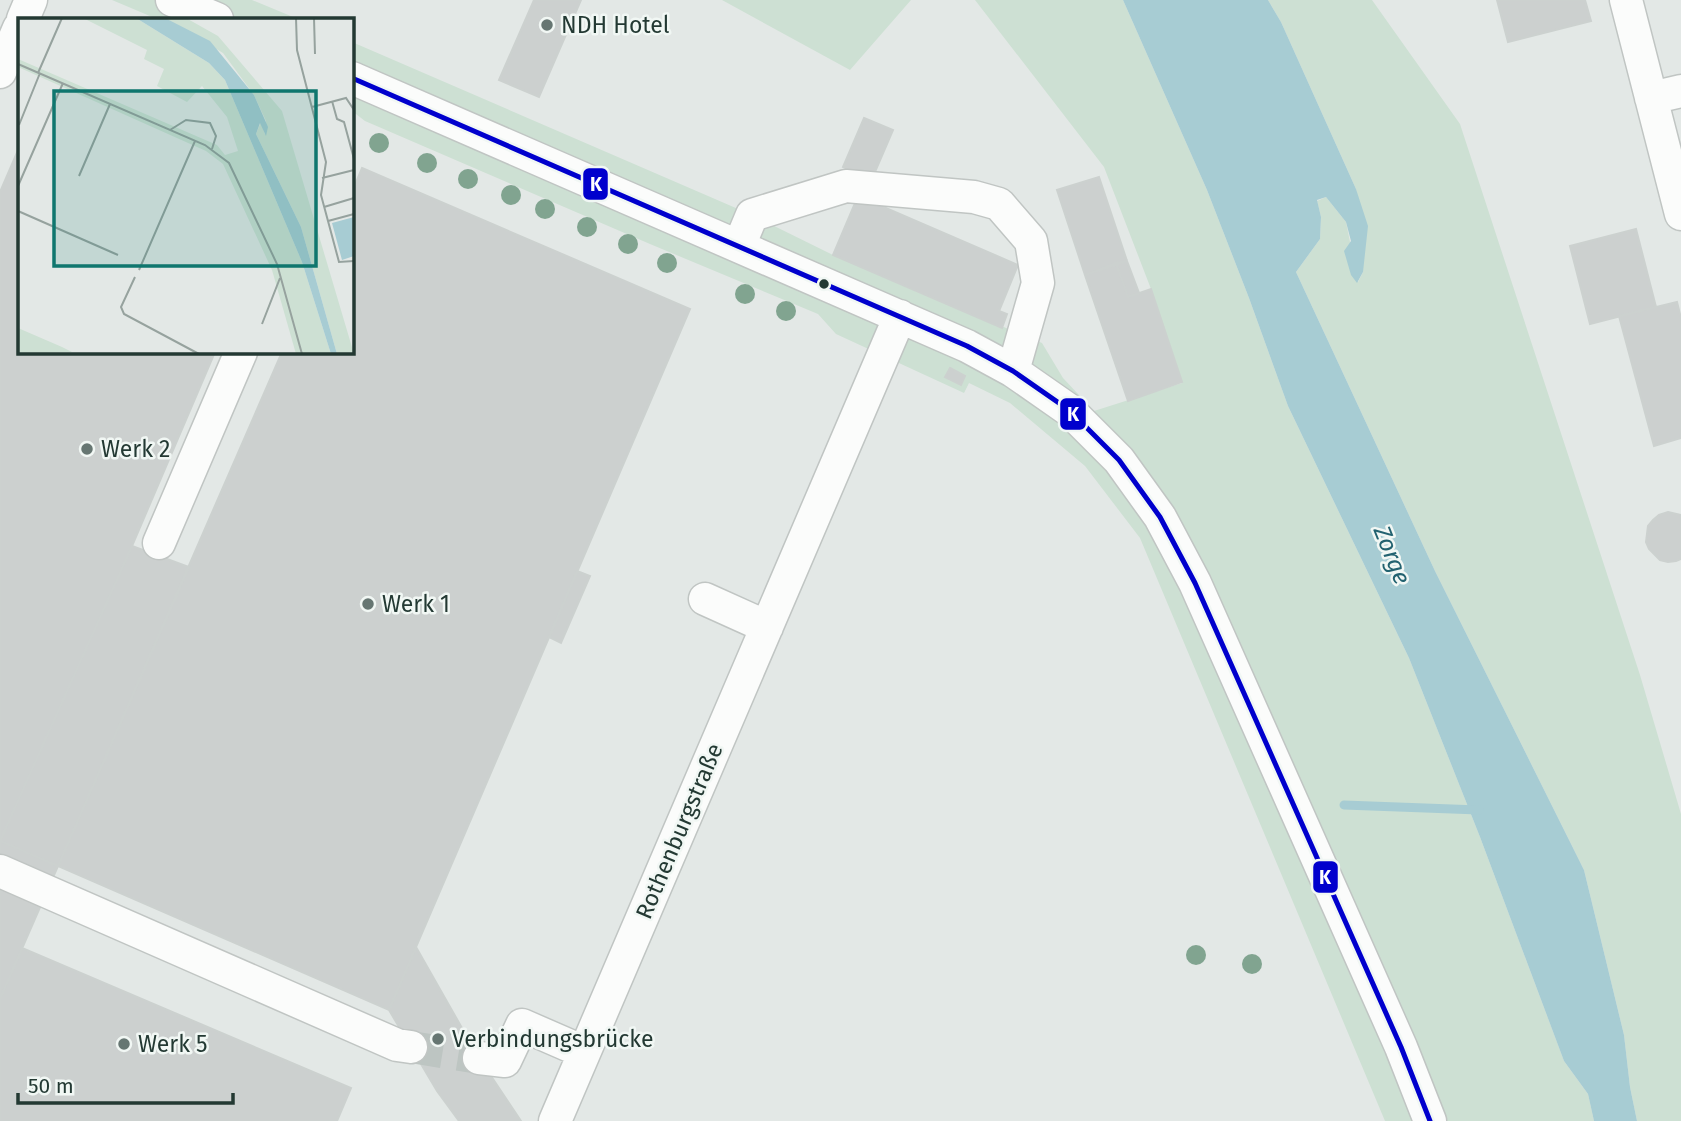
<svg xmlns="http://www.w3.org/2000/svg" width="1681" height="1121" font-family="'Fira Sans',sans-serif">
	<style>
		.green { fill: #cde0d3 }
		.water { fill: #a7ccd3 }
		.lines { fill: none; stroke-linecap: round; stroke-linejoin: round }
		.stream { stroke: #a7ccd3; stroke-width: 9 }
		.building { fill: #ccd0cf; stroke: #ccd1cf; stroke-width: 2 }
		.minor-tunnel { stroke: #bdc5c2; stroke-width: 32; stroke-dasharray: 32 16; stroke-linecap: butt }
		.minor-casing { stroke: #c0c5c3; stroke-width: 35 }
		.minor { stroke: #fbfcfb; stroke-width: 32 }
		.bus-1-casing { stroke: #f1f7f4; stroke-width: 10 }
		.bus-1 { stroke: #0000cd; stroke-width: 5 }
		.tree { fill: #81a490 }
		.poi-dot { fill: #667672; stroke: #f1f7f4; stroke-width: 2.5 }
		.bus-dot { fill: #233933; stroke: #f1f7f4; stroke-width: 2.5 }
		.labels { text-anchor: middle; stroke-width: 5; stroke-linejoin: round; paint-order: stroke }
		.poi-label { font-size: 23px; fill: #233933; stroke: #f1f7f4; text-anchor: start }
		.street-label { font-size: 23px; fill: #233933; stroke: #f1f7f4 }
		.water-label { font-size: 24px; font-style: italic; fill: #226270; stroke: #f1f7f4 }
		.inset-road { fill: none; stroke: #96a29e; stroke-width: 2 }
		.view { fill: #0f766e; fill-opacity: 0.15; stroke: #0f766e; stroke-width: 3.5 }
		.inset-edge { fill: none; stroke: #233933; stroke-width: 3.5 }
		.line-badge { stroke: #f1f7f4; stroke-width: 2.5 }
		.badge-label { font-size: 19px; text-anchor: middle; font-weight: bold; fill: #fff }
	</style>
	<rect width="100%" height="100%" fill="#e3e8e6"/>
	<!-- green -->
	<path class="green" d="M112,0H252L298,19H157Z
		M722,0H911L850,70Z
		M975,0H1123L1207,190L1249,298L1288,406L1409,658L1480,837L1564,1061L1588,1094L1594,1121H1385L1140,538L1085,466L1010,403L969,383L964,393L836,334L818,314L650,244L365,121L352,111V42L752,215L833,255L1042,343L1063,378L1094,411L1182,383L1151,289L1104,167Z
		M1268,0H1372L1460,124L1640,675L1681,814V1121H1637L1630,1087L1624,1035L1584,870L1435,571L1296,272L1320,239L1321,217L1317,201L1326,197L1346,222L1358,282L1363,272L1356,189L1281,22Z"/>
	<!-- water -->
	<path class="water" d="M1123,0H1268L1281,22L1356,189L1368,226L1363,272L1357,283L1351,275L1344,251L1351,241L1346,222L1326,197L1317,200L1321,217L1320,239L1296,272L1435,571L1584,870L1624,1035L1630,1087L1637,1121H1594L1588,1094L1564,1061L1480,837L1409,658L1288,406L1249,298L1207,190Z"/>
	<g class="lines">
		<!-- stream -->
		<path class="stream" d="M1344,805L1479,810"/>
	</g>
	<!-- building -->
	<path class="building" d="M534,0H581L539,97L499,80Z
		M1497,0H1585L1591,21L1508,42Z
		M864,118L893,130L872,179L843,167Z
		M19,148V352H215L132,546L0,841V192Z
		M362,168L690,309L389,1010L58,866L282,352H352V192Z
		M1099,177L1127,261L1085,275L1057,190Z
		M858,196L1018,265L999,311L1007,314L1002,328L833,255Z
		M1636,229L1656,307L1590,324L1570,246Z
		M1127,261L1139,293L1128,297L1116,263Z
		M1116,263L1128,297L1151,289L1182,382L1128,401L1085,275Z
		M1677,302L1681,318V438L1654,446L1619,316Z
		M950,368L965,376L961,385L945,377Z
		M1668,512L1681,515V559L1676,561L1668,562L1660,560L1649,549L1646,542L1648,526L1653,520L1659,515Z
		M132,546L189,567L58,866L0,841Z
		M577,571L590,576L561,643L549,637Z
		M0,841L58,866L0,999Z
		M416,947L479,1058L521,1121H459L437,1091L389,1010Z
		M22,948L351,1088L337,1121H0V999Z"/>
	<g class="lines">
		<!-- minor-tunnel -->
		<path class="minor-tunnel" d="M411,1047L479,1058"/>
		<defs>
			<path id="minor" d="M172,0L217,19
				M1626,0L1681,214
				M23,19L31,0
				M0,72L19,28
				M352,78L967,346L1013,371L1069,410L1119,460L1160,517L1195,583L1401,1047L1430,1121
				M1651,98L1681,91
				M739,246L752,215L846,186L974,197L999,204L1031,241L1038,283L1013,371
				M159,543L241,352
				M705,599L767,627
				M0,871L397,1045L411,1047
				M479,1058L505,1061L522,1025L584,1052
				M555,1121L900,316"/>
		</defs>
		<!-- minor casing -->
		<use href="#minor" class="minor-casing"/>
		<!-- minor -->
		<use href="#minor" class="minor"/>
		<defs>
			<path id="bus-1" d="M352,78L967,346L1013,371L1069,410L1119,460L1160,517L1195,583L1401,1047L1430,1121"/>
		</defs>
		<!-- bus-1 casing -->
		<use href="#bus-1" class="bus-1-casing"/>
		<!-- bus-1 -->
		<use href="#bus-1" class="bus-1"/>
	</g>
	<!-- trees -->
	<g class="tree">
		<circle cx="379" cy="143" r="10"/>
		<circle cx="427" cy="163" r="10"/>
		<circle cx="468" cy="179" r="10"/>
		<circle cx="511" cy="195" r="10"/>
		<circle cx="545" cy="209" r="10"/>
		<circle cx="587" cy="227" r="10"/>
		<circle cx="628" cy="244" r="10"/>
		<circle cx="667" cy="263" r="10"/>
		<circle cx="745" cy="294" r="10"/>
		<circle cx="786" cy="311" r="10"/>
		<circle cx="1196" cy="955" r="10"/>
		<circle cx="1252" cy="964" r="10"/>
	</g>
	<!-- markers -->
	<g class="poi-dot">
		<circle cx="547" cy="25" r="7"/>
		<circle cx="87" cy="449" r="7"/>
		<circle cx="368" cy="604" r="7"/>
		<circle cx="438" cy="1039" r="7"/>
		<circle cx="124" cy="1044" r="7"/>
	</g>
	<circle class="bus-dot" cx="824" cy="284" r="6"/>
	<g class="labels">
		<!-- poi labels -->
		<g class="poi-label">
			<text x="561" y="33">NDH Hotel</text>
			<text x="101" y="457">Werk 2</text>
			<text x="382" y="612">Werk 1</text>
			<text x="452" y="1047">Verbindungsbrücke</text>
			<text x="138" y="1052">Werk 5</text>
		</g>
		<!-- street labels -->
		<g class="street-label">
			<text transform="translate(679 831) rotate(-67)" y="8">Rothenburgstraße</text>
		</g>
		<!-- water labels -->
		<g class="water-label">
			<text transform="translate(1392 555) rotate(68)" y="8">Zorge</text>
		</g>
	</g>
	<!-- overview -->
	<g transform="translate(18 18)">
		<rect width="336" height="336" fill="#e3e8e6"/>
		<path d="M65,0H118L191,45L207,62L284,244L313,336H278L254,252L205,146L188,133L0,49V41L199,127L207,137L220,133L209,99L184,68L169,84L139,68L146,51L126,41L129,32ZM147,0H168L200,18L264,93L336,336H319L283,209L238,116L243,104L247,116L248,103L236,77L205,35ZM0,310L44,329L54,334L0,336Z" fill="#cde0d3"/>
		<path d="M118,0H147L192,23L236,77L250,109L248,118L242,105L238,116L283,209L319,336H313L284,244L207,62L191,45ZM336,199V238L324,242L314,205Z" fill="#a7ccd3"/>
		<path class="inset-road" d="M278,0L279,32L308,144L303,177L310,203L336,196M296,0L297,36M0,46L187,127L211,145L259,246L284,336M20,55L44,0M314,83L319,101L326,104L336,141M294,89L328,80L336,92M1,107L22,55M152,112L168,102L192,105L198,118L194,131M61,158L92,86M304,160L336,152M0,168L45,65M306,189L336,180M0,193L100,237M310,203L321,244L336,243M121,252L177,123M117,259L103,289L106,296L181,336M244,306L262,260"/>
		<path class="view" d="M36,73H298V248H36Z"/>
		<rect width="336" height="336" class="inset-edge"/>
	</g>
	<g class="line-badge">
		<rect x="582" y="167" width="27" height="34" rx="7" fill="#0000cd"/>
		<rect x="1059" y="397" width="28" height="34" rx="7" fill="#0000cd"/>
		<rect x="1312" y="860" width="27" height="34" rx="7" fill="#0000cd"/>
	</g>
	<g class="badge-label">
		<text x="596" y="191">K</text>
		<text x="1073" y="421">K</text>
		<text x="1325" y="884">K</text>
	</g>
	<!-- scale -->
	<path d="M18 1093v10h215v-10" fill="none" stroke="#233933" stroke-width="3.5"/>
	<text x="28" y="1093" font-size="21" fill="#233933" stroke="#f1f7f4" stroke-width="5" paint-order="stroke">50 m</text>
</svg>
